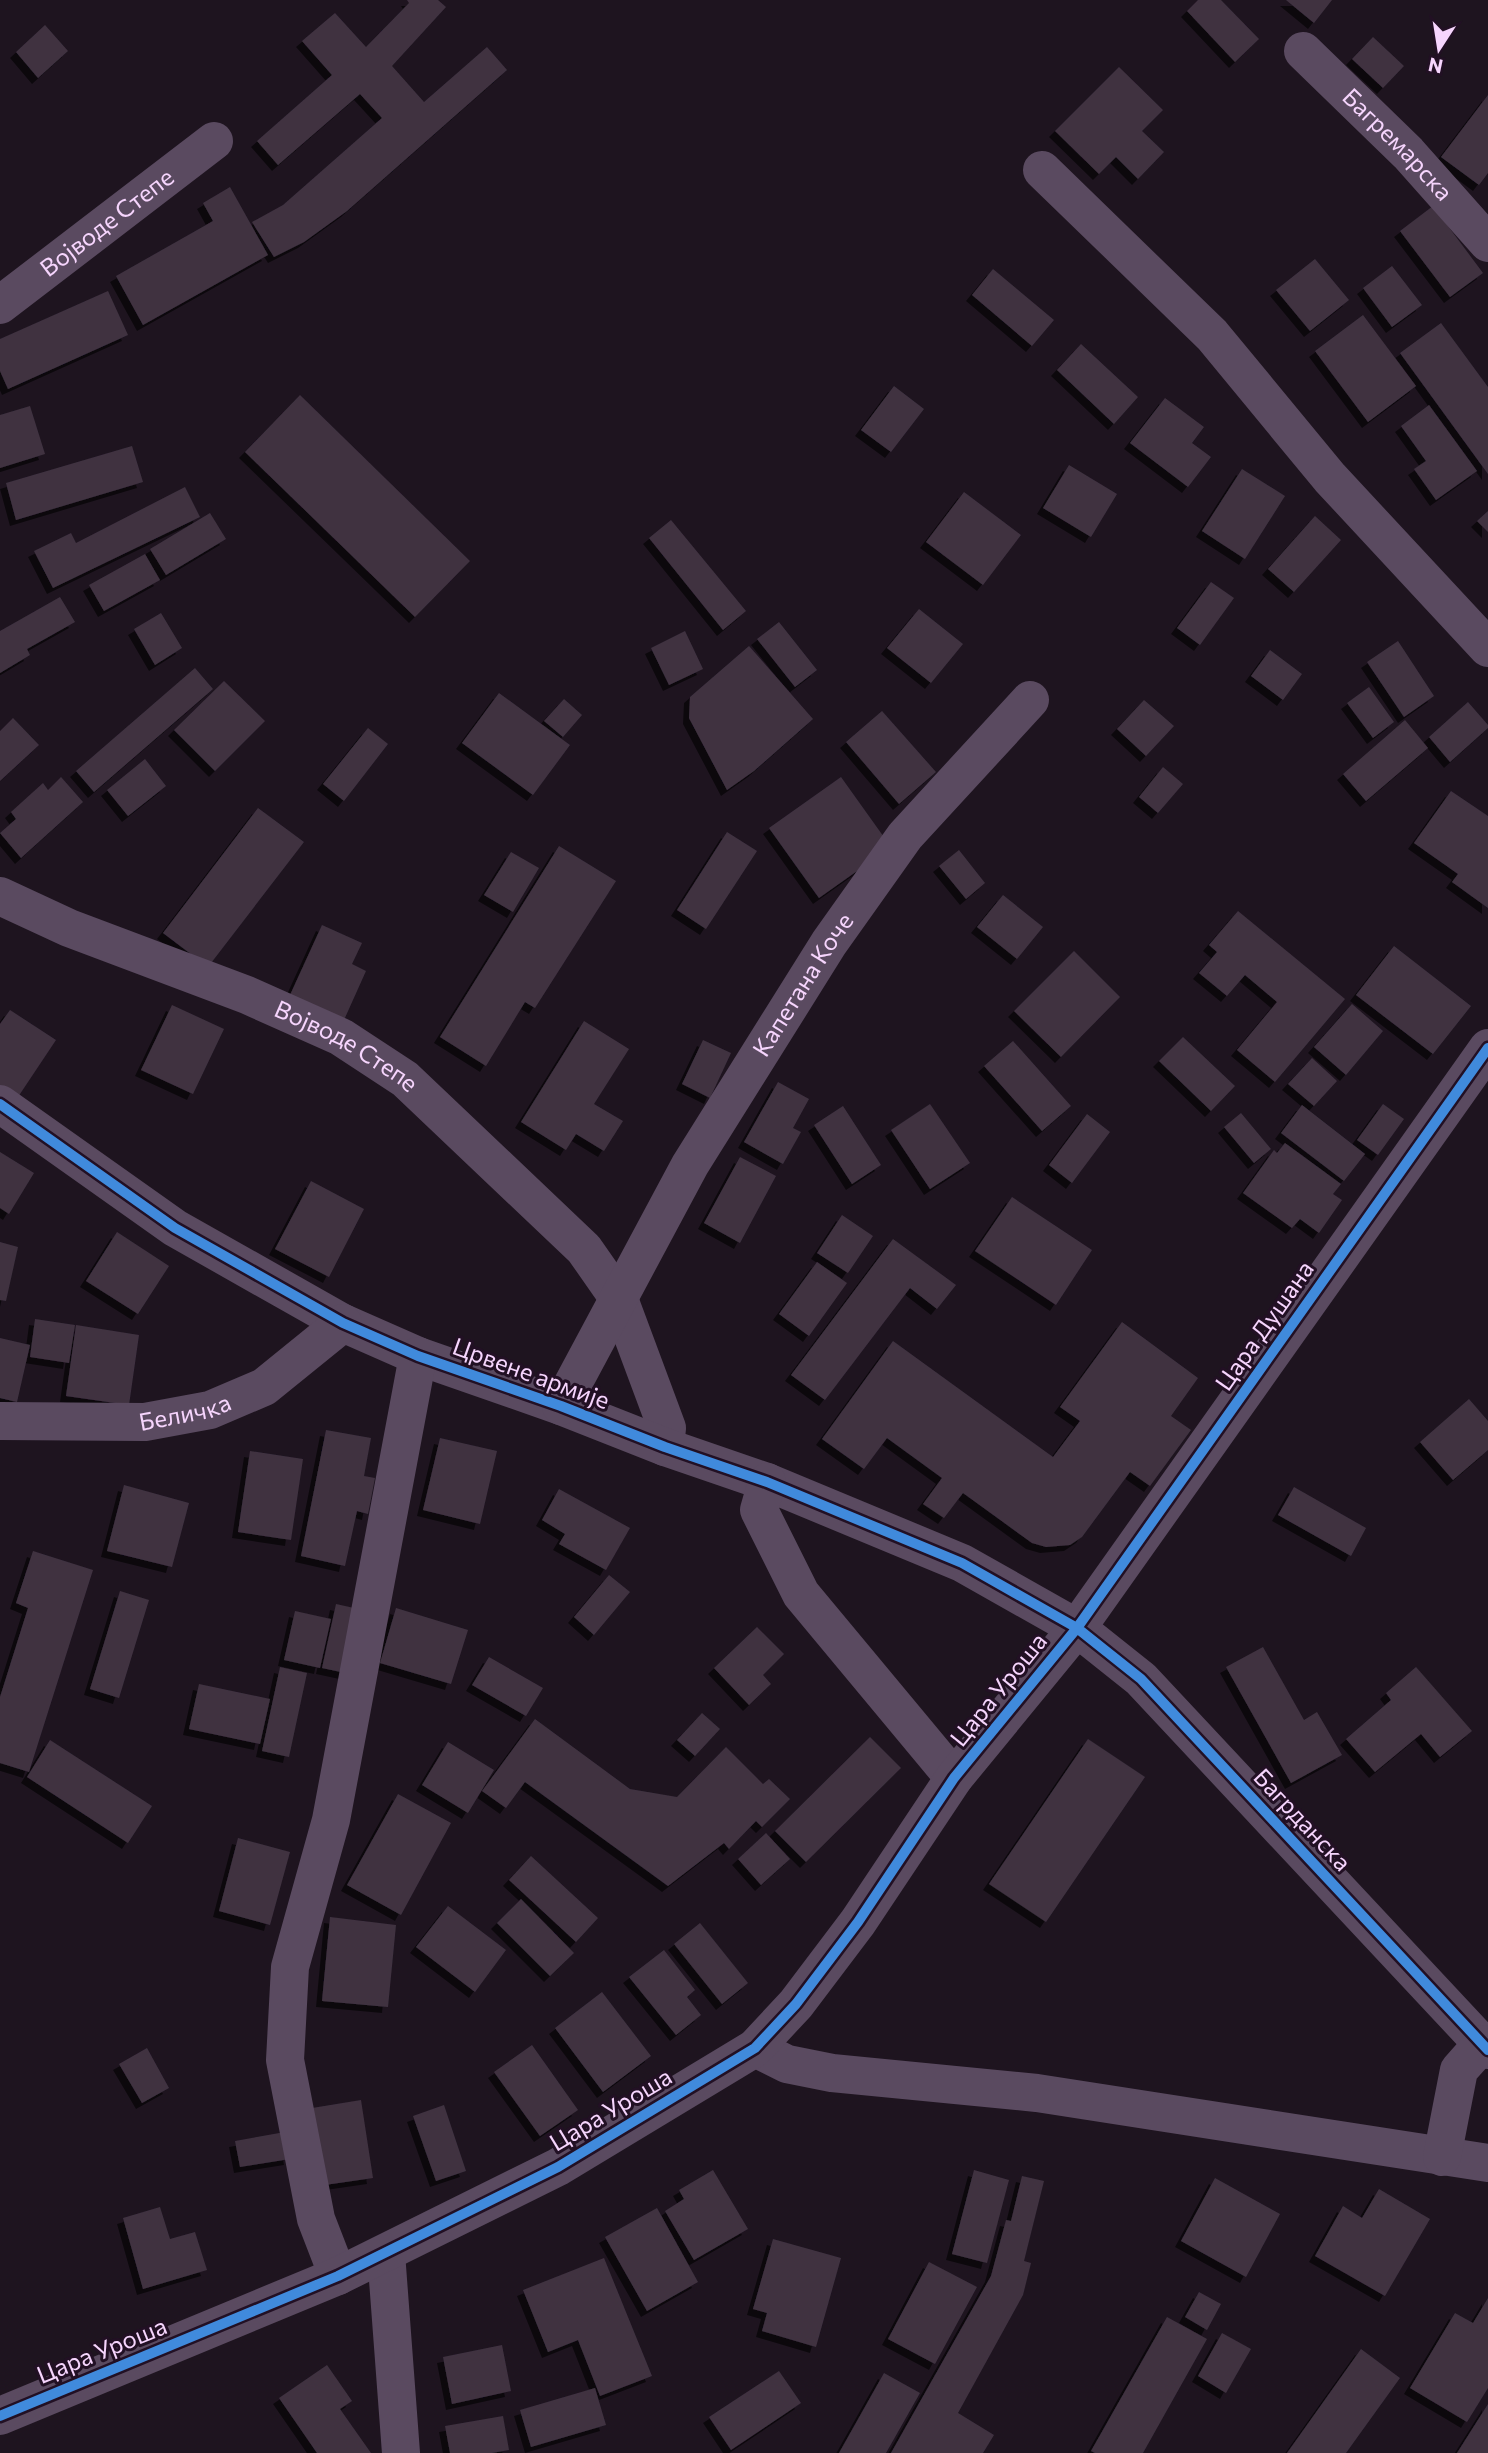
<svg xmlns="http://www.w3.org/2000/svg" width="1488" height="2453" font-family="Commissioner,sans-serif">
	<style>
		.building { fill: #3f3241; filter: url(#shadow) }
		.lines { fill: none; stroke-linecap: round; stroke-linejoin: round }
		.minor { stroke: #5a4a60; stroke-width: 38 }
		.cycleway-casing { stroke: #221024; stroke-width: 15 }
		.cycleway { stroke: #408adc; stroke-width: 10 }
		.labels { text-anchor: middle; stroke-width: 6; stroke-linejoin: round; paint-order: stroke }
		.street-label { font-size: 24px; fill: #f6d5fd; stroke: #221024 }
	</style>
	<defs>
		<filter id="shadow"><feDropShadow dx="-6" dy="6" stdDeviation="0" flood-color="#0009"/></filter>
	</defs>
	<rect width="100%" height="100%" fill="#1e141f"/>
	<!-- building -->
	<path class="building" d="M407,0H438L446,7L392,66L424,102L487,47L507,70L347,211L304,242L274,257L252,222L283,205L382,118L360,94L278,165L257,141L332,75L302,41L335,13L366,47L409,3Z
		M1198,0H1221L1259,39L1235,62L1187,11Z
		M1286,0H1332L1314,23Z
		M45,25L68,51L38,78L16,52Z
		M1373,37L1404,66L1383,88L1352,59Z
		M1119,67L1163,110L1142,131L1164,152L1138,179L1116,157L1099,174L1055,131Z
		M1488,95V173L1479,185L1441,157Z
		M230,187L268,255L143,325L116,276L213,221L203,203Z
		M1433,206L1483,273L1450,297L1400,231Z
		M1315,259L1349,300L1310,331L1276,290Z
		M1392,266L1422,305L1392,327L1363,288Z
		M993,269L1054,320L1032,346L972,295Z
		M108,291L128,335L8,389L0,371V339Z
		M1363,315L1416,386L1368,422L1315,351Z
		M1441,323L1488,387V474L1400,353Z
		M1081,344L1138,397L1114,424L1057,370Z
		M894,386L924,409L891,452L861,430Z
		M300,395L470,561L415,617L245,452Z
		M1165,398L1204,427L1192,443L1211,457L1188,487L1130,443Z
		M1429,405L1477,471L1436,500L1414,469L1426,461L1401,426Z
		M30,406L45,454L0,468V415Z
		M132,446L143,482L16,520L6,483Z
		M1069,465L1117,494L1091,537L1043,508Z
		M1242,469L1285,496L1245,559L1202,531Z
		M185,487L200,517L53,588L34,551L71,533L76,543Z
		M964,492L1021,535L983,585L926,542Z
		M1488,511V532L1477,521Z
		M210,513L226,539L166,575L150,549Z
		M1315,516L1341,540L1294,592L1268,569Z
		M671,520L746,611L723,630L649,538Z
		M145,554L160,580L104,611L89,585Z
		M1211,582L1234,598L1200,645L1177,628Z
		M60,597L75,622L27,649L30,655L0,673V631Z
		M919,609L963,644L931,683L887,648Z
		M161,613L182,648L155,665L134,629Z
		M779,622L817,670L795,687L757,639Z
		M685,631L703,669L669,685L651,648Z
		M1398,641L1434,696L1404,717L1367,662Z
		M749,646L813,719L754,771L727,790L689,718L690,697Z
		M1270,650L1302,674L1283,700L1251,676Z
		M195,668L213,689L94,792L76,771Z
		M224,681L265,721L215,771L174,730Z
		M1369,687L1394,722L1373,738L1347,703Z
		M499,693L570,745L533,795L462,743Z
		M564,699L582,715L563,737L544,721Z
		M1144,700L1174,726L1146,756L1117,729Z
		M1468,702L1488,725V728L1450,762L1429,737Z
		M882,711L936,772L899,804L846,742Z
		M13,718L39,745L0,781V731Z
		M1405,720L1428,748L1366,801L1343,774Z
		M368,728L388,744L344,801L323,784Z
		M145,759L166,786L128,816L107,790Z
		M1163,767L1183,784L1158,813L1139,797Z
		M61,777L83,802L21,858L0,833L16,819L11,812L43,783L48,790Z
		M841,777L891,847L819,898L769,828Z
		M1451,791L1488,816V908L1452,882L1458,874L1414,843Z
		M258,808L304,842L208,967L163,933Z
		M727,832L757,851L706,929L677,910Z
		M559,846L616,881L535,1008L525,1002L486,1066L440,1037Z
		M959,850L985,883L966,899L939,866Z
		M511,852L539,868L513,912L484,895Z
		M1003,895L1043,927L1017,959L977,927Z
		M1238,911L1345,999L1275,1082L1237,1050L1277,1002L1245,975L1227,996L1199,973L1217,952L1209,945Z
		M322,925L362,943L352,964L366,971L344,1020L290,995Z
		M1394,946L1471,1006L1433,1054L1356,995Z
		M1074,951L1120,997L1061,1057L1014,1011Z
		M1352,1004L1383,1031L1346,1075L1314,1047Z
		M172,1005L224,1029L193,1094L141,1070Z
		M10,1010L56,1040L16,1100L0,1089V1024Z
		M584,1021L629,1049L594,1104L623,1121L604,1151L576,1134L566,1150L521,1122Z
		M1183,1037L1235,1086L1211,1111L1159,1061Z
		M703,1040L731,1053L710,1098L682,1084Z
		M1013,1041L1071,1106L1042,1131L984,1066Z
		M1312,1058L1337,1081L1314,1106L1288,1084Z
		M778,1082L809,1099L793,1128L801,1132L783,1164L744,1142Z
		M930,1104L970,1163L930,1189L891,1130Z
		M1383,1104L1404,1119L1378,1155L1357,1140Z
		M1302,1105L1365,1154L1344,1181L1281,1133Z
		M843,1106L881,1165L852,1184L814,1125Z
		M1241,1113L1271,1149L1254,1163L1224,1127Z
		M1087,1114L1110,1132L1072,1183L1049,1165Z
		M1285,1143L1341,1184L1333,1194L1342,1200L1319,1233L1300,1219L1292,1228L1243,1193L1274,1150L1277,1153Z
		M0,1152L34,1173L9,1214L0,1208Z
		M740,1157L776,1176L740,1243L704,1223Z
		M311,1181L364,1209L329,1277L275,1249Z
		M1012,1197L1092,1250L1056,1305L975,1251Z
		M842,1215L873,1236L848,1273L817,1253Z
		M117,1232L169,1266L138,1314L86,1281Z
		M893,1239L956,1285L937,1309L910,1288L825,1400L791,1375Z
		M0,1242L18,1247L6,1301L0,1300Z
		M817,1262L847,1283L809,1336L779,1314Z
		M35,1319L75,1325L69,1363L30,1357Z
		M1122,1322L1198,1378L1171,1416L1191,1430L1150,1486L1130,1472L1082,1537L1070,1545L1046,1547L1032,1543L963,1493L944,1518L923,1504L942,1478L887,1438L864,1469L822,1439L893,1341L1053,1457L1080,1421L1060,1407Z
		M76,1325L139,1335L129,1405L66,1396Z
		M0,1338L30,1345L17,1402L0,1398Z
		M1469,1399L1488,1421V1450L1453,1480L1420,1442Z
		M326,1430L371,1438L364,1476L375,1478L368,1514L357,1511L345,1566L301,1556Z
		M440,1438L497,1451L480,1524L423,1510Z
		M250,1451L303,1459L291,1540L238,1532Z
		M124,1485L189,1503L172,1567L107,1551Z
		M1294,1487L1366,1528L1351,1556L1278,1515Z
		M559,1489L630,1528L606,1570L559,1544L565,1534L542,1520Z
		M33,1551L93,1570L29,1772L0,1763V1697L28,1608L16,1603Z
		M609,1575L630,1592L594,1635L574,1617Z
		M120,1591L149,1600L119,1698L90,1689Z
		M336,1604L363,1610L350,1674L322,1668Z
		M396,1608L468,1630L451,1684L380,1663Z
		M295,1611L331,1619L320,1668L284,1660Z
		M757,1627L784,1654L763,1675L771,1684L749,1705L714,1668Z
		M1263,1647L1304,1720L1317,1712L1342,1755L1291,1783L1226,1667Z
		M489,1657L543,1688L526,1716L472,1685Z
		M280,1667L307,1673L289,1757L262,1751Z
		M1416,1667L1472,1731L1440,1757L1421,1734L1375,1772L1346,1739L1391,1700L1386,1693Z
		M199,1684L270,1699L260,1744L189,1729Z
		M702,1713L720,1729L695,1756L677,1740Z
		M535,1719L630,1789L677,1797L726,1747L763,1784L769,1779L790,1799L762,1827L756,1821L729,1849L724,1843L668,1886L525,1782L506,1808L482,1791Z
		M870,1737L901,1768L806,1862L775,1831Z
		M1088,1739L1145,1777L1046,1922L989,1884Z
		M50,1740L152,1806L128,1843L27,1777Z
		M448,1742L494,1770L468,1813L422,1785Z
		M398,1794L451,1823L401,1915L347,1885Z
		M766,1833L790,1859L761,1885L738,1859Z
		M238,1838L290,1852L270,1925L219,1911Z
		M531,1856L598,1918L576,1942L509,1880Z
		M521,1899L574,1953L550,1976L497,1923Z
		M448,1906L506,1950L475,1992L416,1947Z
		M330,1917L396,1925L388,2007L322,2001Z
		M700,1923L748,1983L722,2004L674,1944Z
		M664,1950L695,1990L687,1997L701,2015L676,2035L629,1977Z
		M602,1992L651,2056L603,2092L555,2028Z
		M532,2045L578,2110L540,2136L494,2072Z
		M147,2048L169,2088L142,2103L119,2064Z
		M361,2100L373,2178L318,2186L306,2109Z
		M444,2105L466,2171L436,2181L413,2116Z
		M285,2132L290,2159L240,2167L235,2141Z
		M713,2170L748,2229L694,2260L665,2211L684,2199L679,2190Z
		M974,2170L1009,2180L987,2263L952,2254Z
		M1022,2176L1044,2181L1024,2261L1031,2263L1023,2295L958,2413L994,2435L983,2453H891L991,2276L1006,2220L1011,2221Z
		M1215,2178L1280,2214L1246,2277L1181,2241Z
		M1379,2189L1430,2219L1385,2296L1315,2256L1343,2206L1362,2218Z
		M160,2207L170,2239L195,2232L207,2270L143,2289L123,2218Z
		M657,2208L698,2282L647,2311L605,2237Z
		M773,2239L841,2258L816,2347L762,2331L767,2313L753,2309Z
		M604,2258L652,2376L600,2396L578,2340L548,2352L523,2290Z
		M929,2262L977,2287L935,2364L888,2339Z
		M1199,2292L1221,2304L1207,2330L1185,2317Z
		M1488,2298V2388L1467,2422L1410,2388L1455,2313L1473,2323Z
		M1167,2317L1207,2339L1143,2453H1095L1091,2451Z
		M1222,2333L1251,2349L1226,2393L1198,2376Z
		M502,2345L511,2391L452,2404L443,2357Z
		M1361,2349L1400,2378L1346,2453H1287Z
		M327,2365L352,2401L340,2409L371,2453H317L279,2398Z
		M779,2371L801,2403L731,2450L709,2417Z
		M884,2373L920,2393L886,2453H839Z
		M595,2388L606,2425L531,2447L520,2410Z
		M1488,2404V2453H1457Z
		M503,2416L509,2450L492,2453H450L445,2426Z"/>
	<g class="lines">
		<!-- minor -->
		<g class="minor">
			<path id="s1" d="M1303,51L1408,153L1488,243"/>
			<path d="M1042,170L1212,335L1330,478L1488,648"/>
			<path id="s2" d="M0,305L214,141"/>
			<path id="s3" d="M0,896L69,928L247,995L341,1037L405,1079L584,1249L619,1299L667,1428L665,1447"/>
			<path d="M0,1104L175,1228L343,1323L418,1356L561,1406L665,1447L767,1482L962,1563L1077,1628L1141,1679L1488,2050"/>
			<path id="s4" d="M561,1406L690,1165L829,943L905,836L1030,700"/>
			<path id="s5" d="M0,1421L145,1422L210,1410L264,1387L343,1323"/>
			<path d="M767,1482L759,1510L801,1594L954,1778"/>
			<path d="M755,2048L787,2064L832,2073L1037,2093L1488,2163"/>
			<path d="M1442,2157L1459,2070L1482,2044"/>
			<path d="M386,2253L401,2453"/>
			<path d="M338,2276L316,2219L285,2060L290,1967L331,1820L418,1356"/>
			<path d="M0,2416L338,2276L558,2167L755,2048L796,2004L858,1922L954,1778L1077,1628L1488,1048"/>
		</g>
		<defs>
			<path id="cycleway" d="M0,1104L175,1228L343,1323L418,1356L561,1406L665,1447L767,1482L962,1563L1077,1628L1141,1679L1488,2050
				M0,2416L338,2276L558,2167L755,2048L796,2004L858,1922L954,1778L1077,1628L1488,1048"/>
		</defs>
		<!-- cycleway casing -->
		<use href="#cycleway" class="cycleway-casing"/>
		<!-- cycleway -->
		<use href="#cycleway" class="cycleway"/>
	</g>
	<g class="labels">
		<!-- street labels -->
		<g class="street-label">
			<text dy="8" stroke="none"><textPath href="#s1" startOffset="133">Багремарска</textPath></text>
			<text dy="8" stroke="none"><textPath href="#s2" startOffset="135">Војводе Степе</textPath></text>
			<text dy="8" stroke="none"><textPath href="#s4" startOffset="486">Капетана Коче</textPath></text>
			<text dy="8" stroke="none"><textPath href="#s3" startOffset="378">Војводе Степе</textPath></text>
			<text transform="translate(1265 1326) rotate(-55)" y="8">Цара Душана</text>
			<text transform="translate(531 1374) rotate(20)" y="8">Црвене армије</text>
			<text dy="8" stroke="none"><textPath href="#s5" startOffset="186">Беличка</textPath></text>
			<text transform="translate(999 1690) rotate(-51)" y="8">Цара Уроша</text>
			<text transform="translate(1302 1820) rotate(47)" y="8">Багрданска</text>
			<text transform="translate(611 2110) rotate(-31)" y="8">Цара Уроша</text>
			<text transform="translate(102 2351) rotate(-22)" y="8">Цара Уроша</text>
		</g>
	</g>
	<!-- north arrow -->
	<g transform="translate(1439 49) rotate(192)" stroke="#221024" stroke-width="5" paint-order="stroke">
	<path d="M0-5L12 26L0 18L-12 26Z" fill="#f6d5fd"/>
	<text y="-10" font-size="19" font-weight="bold" text-anchor="middle" fill="#f6d5fd">N</text>
	</g>
</svg>
